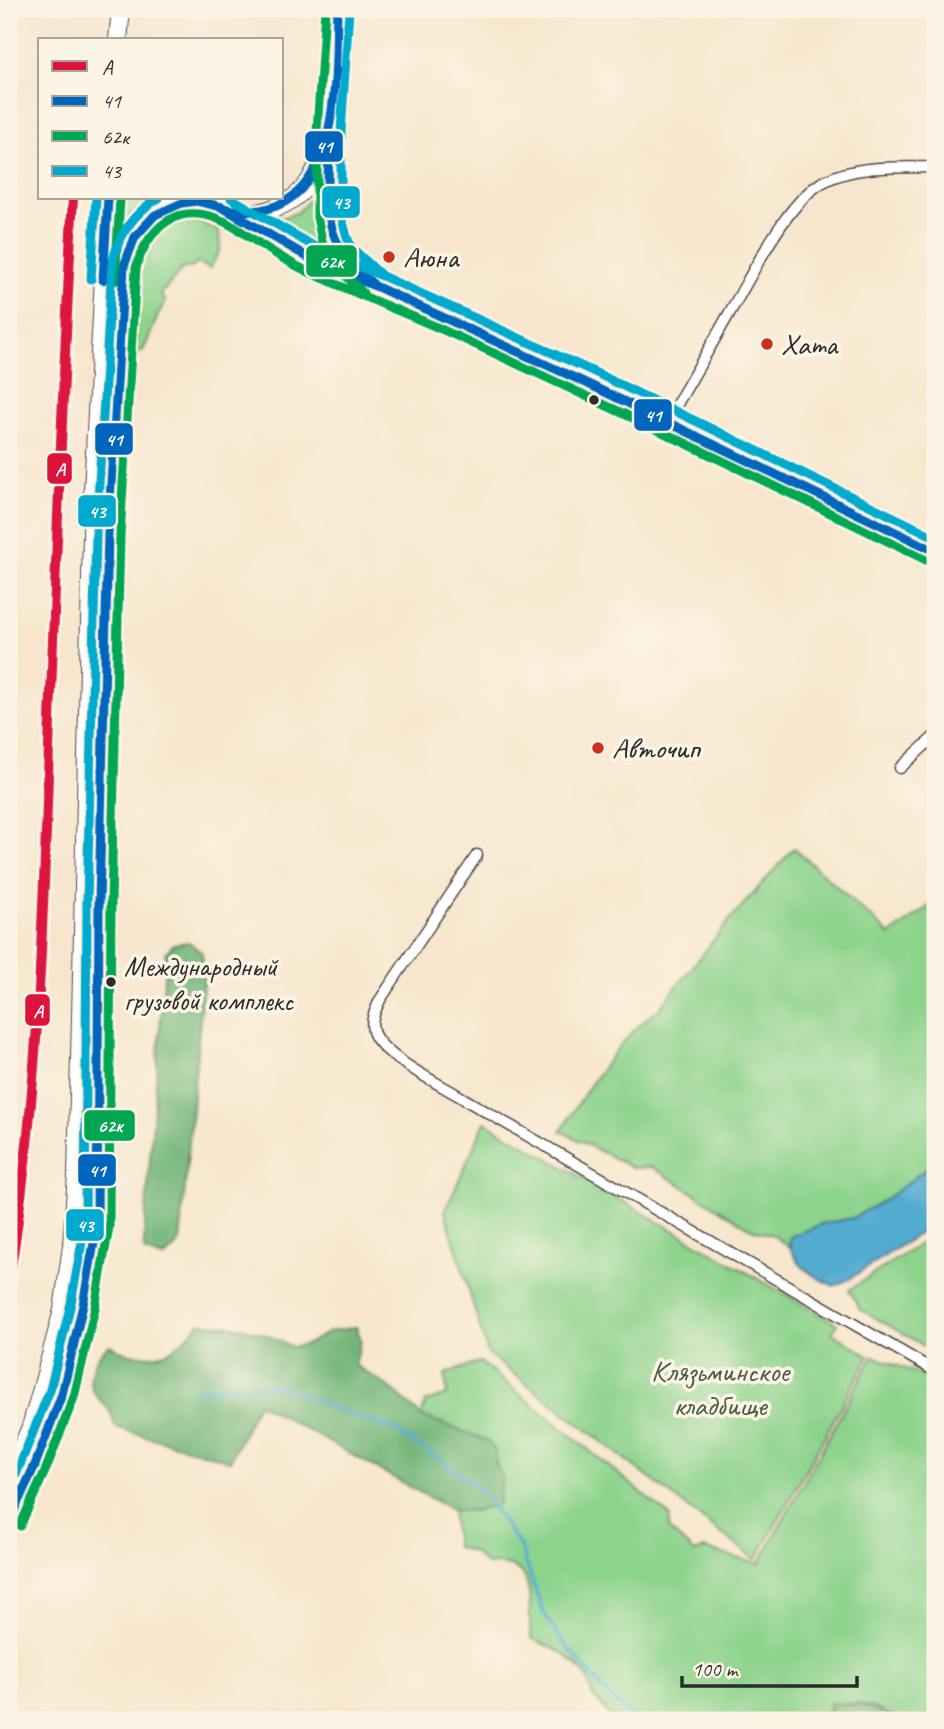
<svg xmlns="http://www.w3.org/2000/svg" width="944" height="1729" font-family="Caveat,sans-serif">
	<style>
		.green { fill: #8dd38c; stroke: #5c7f5c; stroke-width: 2 }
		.forest { fill: #72b578; stroke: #4e7052; stroke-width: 2 }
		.water { fill: #53abd0; stroke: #3f6b7e; stroke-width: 2 }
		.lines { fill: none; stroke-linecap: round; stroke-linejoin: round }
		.stream { stroke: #53abd0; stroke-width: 3.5 }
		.minor-casing { stroke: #4a4743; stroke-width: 13 }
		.secondary-casing { stroke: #4a4743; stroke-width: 18 }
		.primary-casing { stroke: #4a4743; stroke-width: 20 }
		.minor { stroke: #fff; stroke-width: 10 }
		.secondary { stroke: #fff; stroke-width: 16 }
		.primary { stroke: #fff; stroke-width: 18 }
		.bus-1-casing { stroke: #fcf5e5; stroke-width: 14 }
		.bus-2-casing { stroke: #fcf5e5; stroke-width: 14 }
		.bus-3-casing { stroke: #fcf5e5; stroke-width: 14 }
		.bus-1 { stroke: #0065bd; stroke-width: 9 }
		.bus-2 { stroke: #00a651; stroke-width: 9 }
		.bus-3 { stroke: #00a9ce; stroke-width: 9 }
		.rail-1-casing { stroke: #fcf5e5; stroke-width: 16 }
		.rail-1 { stroke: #dc143c; stroke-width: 10 }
		.poi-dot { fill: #c8321e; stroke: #fcf5e5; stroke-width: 2.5 }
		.bus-dot { fill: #2b2b2b; stroke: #fcf5e5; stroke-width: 2.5 }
		.labels { text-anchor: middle; stroke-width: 7; stroke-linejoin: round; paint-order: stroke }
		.bus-label { font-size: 28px; fill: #2b2b2b; stroke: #fcf5e5; text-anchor: start }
		.poi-label { font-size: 30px; fill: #2b2b2b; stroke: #fcf5e5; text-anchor: start }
		.park-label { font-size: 30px; fill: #485d48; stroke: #fcf5e5 }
		.line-badge { stroke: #fcf5e5; stroke-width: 2.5 }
		.badge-label { font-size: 19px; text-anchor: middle; font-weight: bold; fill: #fff }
	</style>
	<rect width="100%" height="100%" fill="#fcf5e5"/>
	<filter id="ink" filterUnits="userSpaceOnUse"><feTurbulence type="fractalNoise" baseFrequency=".0143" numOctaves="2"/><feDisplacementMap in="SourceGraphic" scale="14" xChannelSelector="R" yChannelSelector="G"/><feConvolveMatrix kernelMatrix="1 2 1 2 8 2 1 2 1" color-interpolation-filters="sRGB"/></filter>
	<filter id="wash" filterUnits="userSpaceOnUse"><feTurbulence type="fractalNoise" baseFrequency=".00686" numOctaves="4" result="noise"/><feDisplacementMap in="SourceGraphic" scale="28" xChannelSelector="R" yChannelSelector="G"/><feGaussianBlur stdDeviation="1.57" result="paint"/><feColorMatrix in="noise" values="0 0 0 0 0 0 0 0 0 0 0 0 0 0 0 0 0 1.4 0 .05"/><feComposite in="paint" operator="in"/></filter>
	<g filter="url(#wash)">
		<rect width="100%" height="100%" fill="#f7e6cd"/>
		<!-- green -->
		<path class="green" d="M318,190H322L320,234L318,239L311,242L273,225L274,221L298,212Z
			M115,198H153L133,211L115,234Z
			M181,221H196L219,231L220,250L210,268L198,263L191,268H183L161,294L165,302C154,319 152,335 142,352L136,353C137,318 130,246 166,226C170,223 177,222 181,221Z
			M794,848L890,935L935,902V1162L886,1199L853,1218L821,1224L790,1237L789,1247L773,1235L751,1229L652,1167L633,1168L561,1131C585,1092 621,1035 659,1009L733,916Z
			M485,1122L837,1324L832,1333L869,1356L756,1560L488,1354L445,1211Z
			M935,1234V1352L860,1309L849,1290Z
			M873,1356L935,1381V1720H902L874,1708L861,1704L830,1703L826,1720H614L592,1695L587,1677L575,1664L562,1653L531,1638C526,1601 542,1558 486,1565L474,1552L456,1547L452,1510L476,1511L502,1478L496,1464L495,1451L421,1416L426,1402L447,1395L445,1374L480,1362L670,1516L669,1529L694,1552L705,1549L759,1564Z"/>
		<!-- forest -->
		<path class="forest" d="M189,942L202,953L204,974L180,1242L164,1258L145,1252L144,1236L166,952L174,944Z
			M200,1323L241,1327L267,1335L292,1347L305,1345L329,1332L356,1327L361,1339L355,1365L392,1389L421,1416L487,1440L495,1451L496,1464L502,1477L498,1505L476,1511L452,1510L258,1403L230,1461L115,1427C111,1406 105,1408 95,1394C83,1377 96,1354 110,1345C125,1355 146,1359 165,1353C178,1348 190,1333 200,1323Z
			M830,1703C859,1704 875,1708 902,1720H826Z"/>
		<!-- water -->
		<path class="water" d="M935,1162V1223L849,1279L834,1286C813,1277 788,1262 790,1237L821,1224L853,1218L886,1199Z"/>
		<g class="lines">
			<!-- stream -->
			<path class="stream" d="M196,1389L279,1385L330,1407L393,1429L448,1465L481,1490L520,1546L543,1612L562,1641L608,1695L636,1720"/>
		</g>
	</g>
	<g filter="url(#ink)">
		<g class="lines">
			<defs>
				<path id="minor" d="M667,421C690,382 712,344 734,305C754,271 789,198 825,181C858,164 899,168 935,167
					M900,768L935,736
					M477,855L380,1000C376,1009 370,1020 373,1031C380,1056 442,1085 464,1099L935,1371"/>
				<path id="secondary" d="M329,141C329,200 318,238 368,280
					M233,213C279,242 324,268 375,286C564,370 750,459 935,551"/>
				<path id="primary" d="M118,40L121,9
					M9,1477L31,1427L42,1389L63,1310L72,1246L77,1174L81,1018L93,491L108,198
					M9,1521L35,1465L62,1394L83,1305L97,1226L99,903L108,534L124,266C131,225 170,192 214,204C220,206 227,212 233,213C260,218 295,204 309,182C339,137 334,62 337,9"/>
			</defs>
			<!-- minor casing -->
			<use href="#minor" class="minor-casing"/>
			<!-- secondary casing -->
			<use href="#secondary" class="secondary-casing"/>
			<!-- primary casing -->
			<use href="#primary" class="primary-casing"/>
			<!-- minor -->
			<use href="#minor" class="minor"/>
			<!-- secondary -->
			<use href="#secondary" class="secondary"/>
			<!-- primary -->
			<use href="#primary" class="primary"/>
			<defs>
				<path id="bus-1" d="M329,146C328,210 319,240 373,284
					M218,206C238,214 256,213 276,206C342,180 335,68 337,9
					M103,280L108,198
					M9,1521L35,1465L62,1394L83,1305L97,1226L99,903L108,534L124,266L135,237L155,215L182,203L197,201L222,207L316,262L375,286L586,383L935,551"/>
				<path id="bus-2" d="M325,9L317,131V217L323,245L332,262L363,293
					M115,281L120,199
					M20,1526L46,1469L74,1397L95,1308L109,1227L111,903L120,535L136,268C144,239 165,211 198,214C225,216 246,236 268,249C286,261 305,271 325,279C363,297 403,312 441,329C606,404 768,482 930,562"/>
				<path id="bus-3" d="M349,10L341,132V215L347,237L352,248L381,275
					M231,198L322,251L380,275L592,371L935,537
					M91,279L96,198
					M9,1492L50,1390L71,1303L85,1225L87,903L96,534L112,265C118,235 133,213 159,198"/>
			</defs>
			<!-- bus-1 casing -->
			<use href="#bus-1" class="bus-1-casing"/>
			<!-- bus-2 casing -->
			<use href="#bus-2" class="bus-2-casing"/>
			<!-- bus-3 casing -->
			<use href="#bus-3" class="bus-3-casing"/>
			<!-- bus-1 -->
			<use href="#bus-1" class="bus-1"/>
			<!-- bus-2 -->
			<use href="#bus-2" class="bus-2"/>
			<!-- bus-3 -->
			<use href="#bus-3" class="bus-3"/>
			<defs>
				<path id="rail-1" d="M9,1279C37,1112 42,944 48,775C55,582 62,390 73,198"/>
			</defs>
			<!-- rail-1 casing -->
			<use href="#rail-1" class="rail-1-casing"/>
			<!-- rail-1 -->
			<use href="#rail-1" class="rail-1"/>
		</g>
	</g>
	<!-- markers -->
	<g class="poi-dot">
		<circle cx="389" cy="257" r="7"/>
		<circle cx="767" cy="344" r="7"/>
		<circle cx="598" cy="748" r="7"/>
	</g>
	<g class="bus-dot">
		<circle cx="594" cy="400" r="6"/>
		<circle cx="111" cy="982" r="6"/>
	</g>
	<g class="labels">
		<!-- bus labels -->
		<g class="bus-label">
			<text x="124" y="976">Международный<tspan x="124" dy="34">грузовой комплекс</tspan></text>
		</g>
		<!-- poi labels -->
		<g class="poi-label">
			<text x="403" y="267">Аюна</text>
			<text x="781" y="354">Хата</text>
			<text x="612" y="758">Авточип</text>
		</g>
		<!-- park labels -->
		<g class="park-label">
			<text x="720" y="1381">Клязьминское<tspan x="720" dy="34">кладбище</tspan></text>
		</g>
	</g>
	<g class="line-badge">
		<rect x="304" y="130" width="40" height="33" rx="7" fill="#0065bd"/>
		<rect x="321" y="185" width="40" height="34" rx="7" fill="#00a9ce"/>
		<rect x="305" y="244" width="53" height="34" rx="7" fill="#00a651"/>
		<rect x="633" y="398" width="40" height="34" rx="7" fill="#0065bd"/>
		<rect x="94" y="422" width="40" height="34" rx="7" fill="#0065bd"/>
		<rect x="46" y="452" width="27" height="33" rx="7" fill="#dc143c"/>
		<rect x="77" y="494" width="40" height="34" rx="7" fill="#00a9ce"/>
		<rect x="24" y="993" width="27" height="34" rx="7" fill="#dc143c"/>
		<rect x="83" y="1109" width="53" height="33" rx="7" fill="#00a651"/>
		<rect x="77" y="1153" width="40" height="34" rx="7" fill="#0065bd"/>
		<rect x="65" y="1208" width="40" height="34" rx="7" fill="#00a9ce"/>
	</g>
	<g class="badge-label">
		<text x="324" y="153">41</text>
		<text x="341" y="209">43</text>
		<text x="331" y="268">62к</text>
		<text x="653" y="422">41</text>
		<text x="114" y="446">41</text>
		<text x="60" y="475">A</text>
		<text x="97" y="518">43</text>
		<text x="38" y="1017">A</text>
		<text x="110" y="1132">62к</text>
		<text x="97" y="1177">41</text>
		<text x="85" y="1232">43</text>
	</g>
	<!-- margin -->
	<rect width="944" height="1729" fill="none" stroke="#fcf5e5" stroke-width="35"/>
	<!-- legend -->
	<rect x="38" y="38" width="245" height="161" fill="#fcf5e5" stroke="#a8a49b" stroke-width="2"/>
	<rect x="52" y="61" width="35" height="10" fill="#dc143c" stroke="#a8a49b" stroke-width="2"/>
	<text x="102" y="74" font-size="21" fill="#2b2b2b">A</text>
	<rect x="52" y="96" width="35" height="10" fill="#0065bd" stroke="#a8a49b" stroke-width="2"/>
	<text x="102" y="108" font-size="21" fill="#2b2b2b">41</text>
	<rect x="52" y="131" width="35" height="10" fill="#00a651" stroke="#a8a49b" stroke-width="2"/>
	<text x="102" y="144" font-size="21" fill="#2b2b2b">62к</text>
	<rect x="52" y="166" width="35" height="10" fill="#00a9ce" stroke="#a8a49b" stroke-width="2"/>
	<text x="102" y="178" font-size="21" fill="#2b2b2b">43</text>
	<!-- scale -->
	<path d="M682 1676v10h175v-10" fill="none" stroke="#2b2b2b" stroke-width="3.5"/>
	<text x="692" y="1676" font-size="21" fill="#2b2b2b" stroke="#fcf5e5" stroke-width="5" paint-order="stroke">100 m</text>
</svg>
